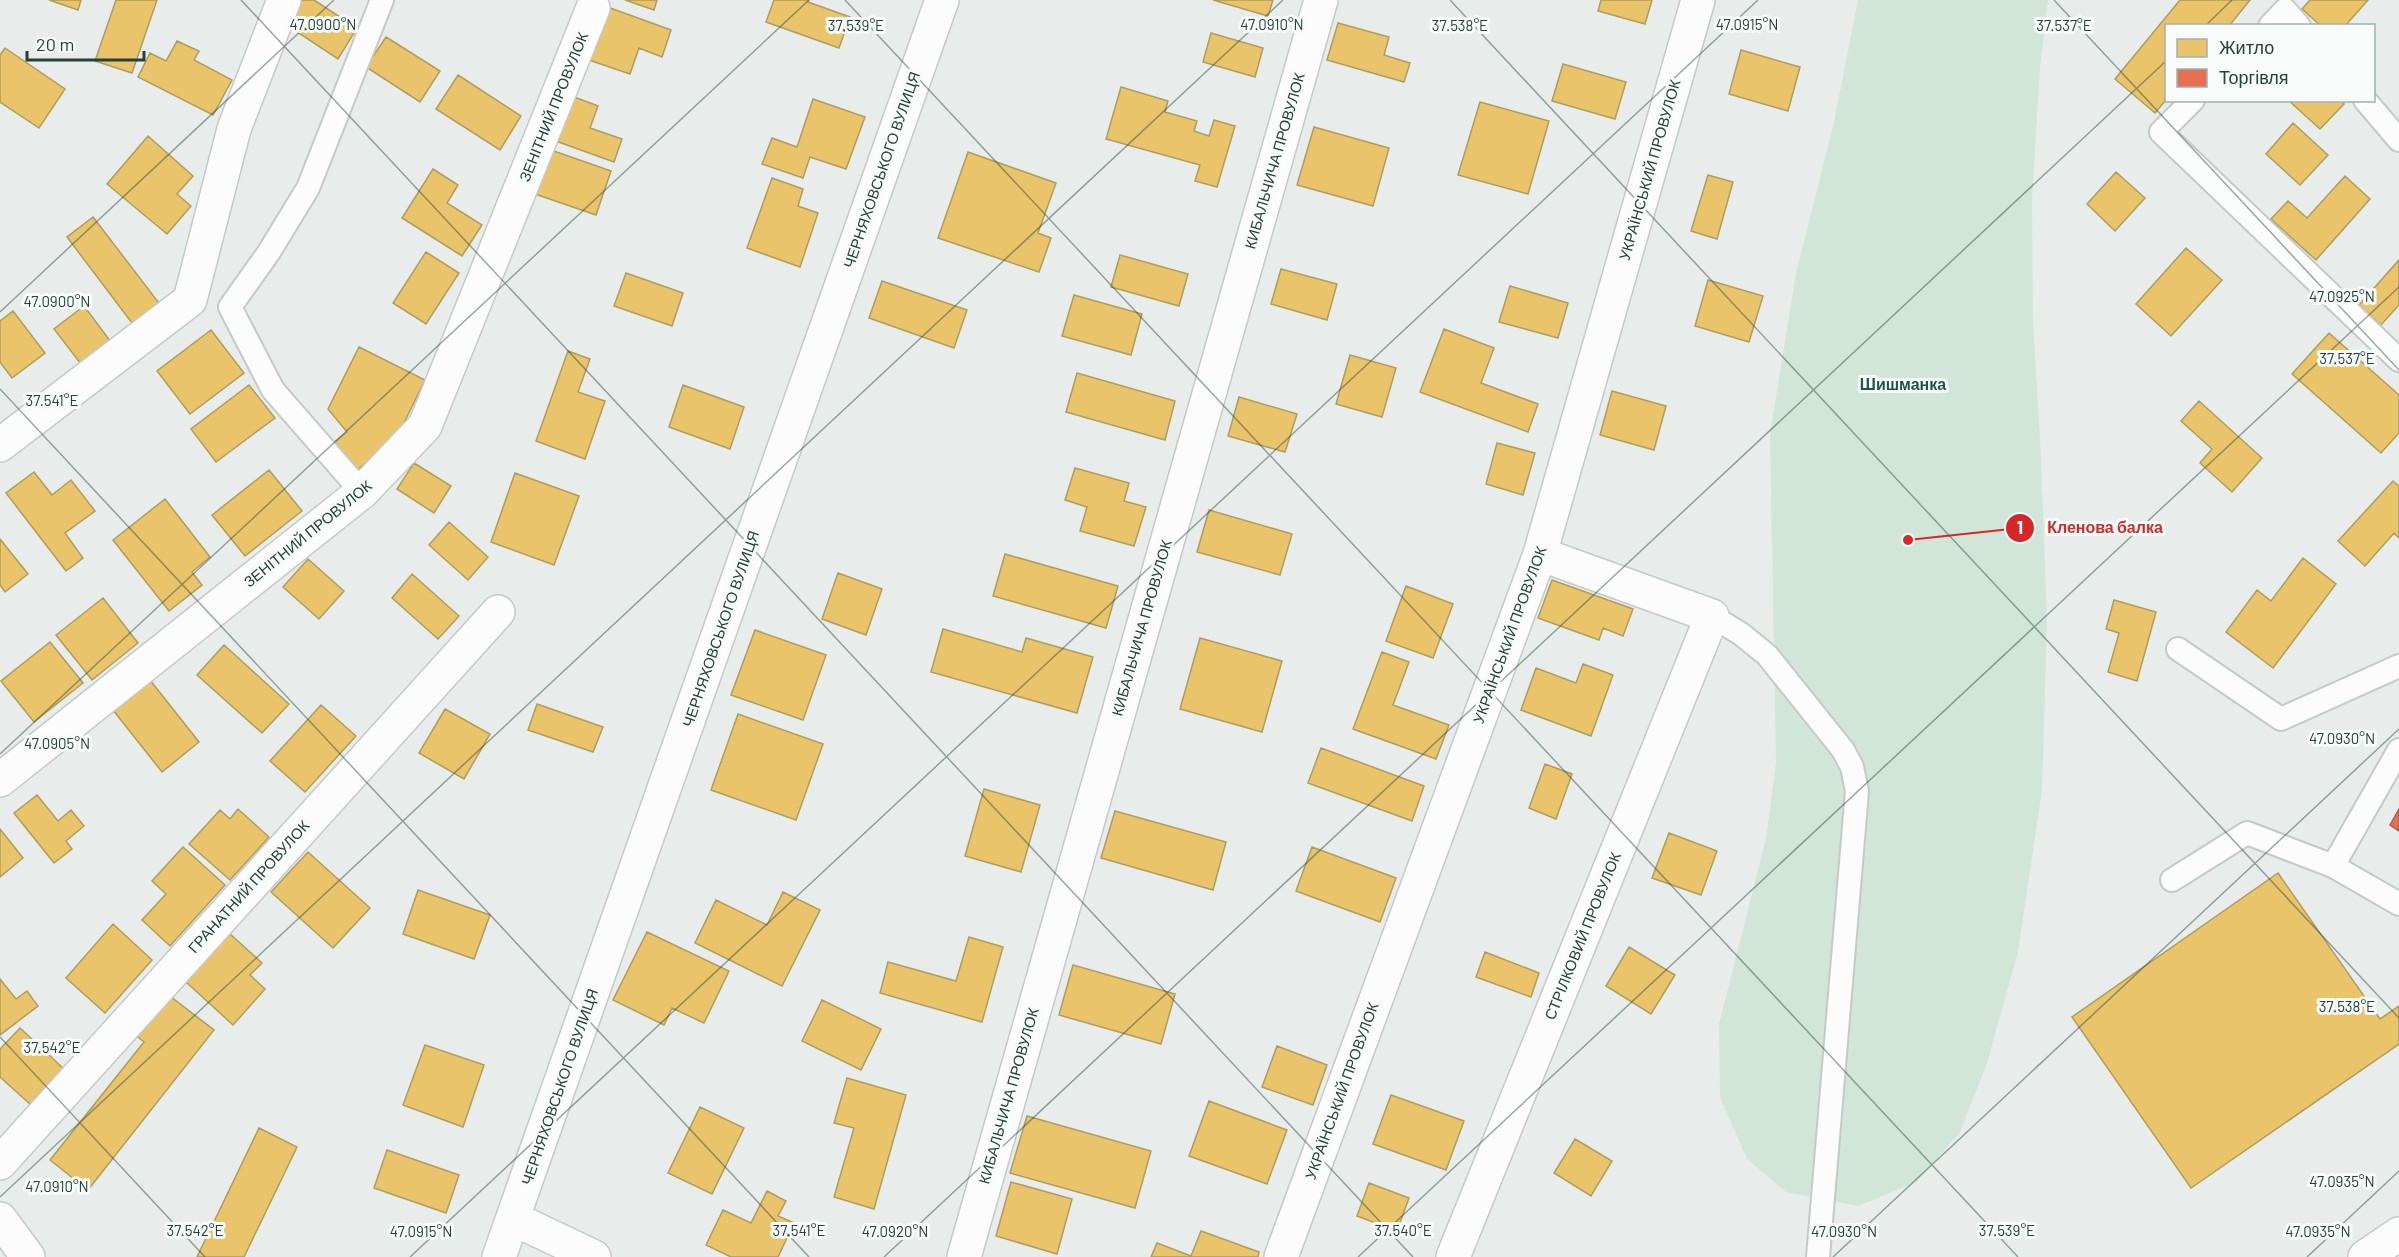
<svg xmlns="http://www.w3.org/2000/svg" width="2399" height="1257" font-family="Barlow,sans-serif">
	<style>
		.green { fill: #d1e6d8 }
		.homes { fill: #e9c46a; stroke: #ae9d5c; stroke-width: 1.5 }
		.shops { fill: #e76f51; stroke: #ac624a; stroke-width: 1.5 }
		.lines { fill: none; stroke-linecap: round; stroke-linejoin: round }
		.lane-casing { stroke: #c5cac8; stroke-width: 26 }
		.street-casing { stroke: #c5cac8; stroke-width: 36 }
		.secondary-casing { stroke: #c3cbc8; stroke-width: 36 }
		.lane { stroke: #fcfcfc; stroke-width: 22 }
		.street { stroke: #fcfcfc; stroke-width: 33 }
		.secondary { stroke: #fcfcfc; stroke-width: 33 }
		.ticks { fill: none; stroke: #24423a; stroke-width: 1.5; stroke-opacity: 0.45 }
		.labels { text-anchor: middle; stroke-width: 6; stroke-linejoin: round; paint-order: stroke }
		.street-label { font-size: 15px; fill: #24423a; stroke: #f7fbf9 }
		.neighbourhood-label { font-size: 16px; font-weight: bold; fill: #1f5548; stroke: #f7fbf9 }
		.ticks-label { font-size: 15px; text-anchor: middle; fill: #24423a; stroke: #f7fbf9; stroke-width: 6; stroke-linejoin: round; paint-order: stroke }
		.leader { fill: none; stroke: #d62828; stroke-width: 2 }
		.callout-dot { fill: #d62828; stroke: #f7fbf9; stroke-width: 2 }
		.mark-label { font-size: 18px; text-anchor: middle; font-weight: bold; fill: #fff }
		.callout-label { font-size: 16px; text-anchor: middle; font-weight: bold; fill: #d62828; stroke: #f7fbf9; stroke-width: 6; stroke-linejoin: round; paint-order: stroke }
	</style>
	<rect width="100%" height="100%" fill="#e8edeb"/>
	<!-- green -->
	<path class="green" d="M1858,0H2048L2040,67L2032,201L2033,321L2041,457L2047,622L2042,790L2018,952L1987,1063L1960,1132L1917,1182L1858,1206L1786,1192L1747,1159L1720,1097L1719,1024L1766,839L1776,763L1770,434L1796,273L1834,122Z"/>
	<!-- homes -->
	<path class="homes" d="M49,0H81L78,10Z
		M116,0H157L132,73L95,61Z
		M291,0H314L357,28L338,59L279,20Z
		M625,0H657L654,10Z
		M774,0H809L808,2L850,17L839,48L766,22Z
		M1213,0H1273L1268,16Z
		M1601,0H1652L1645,24L1598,11Z
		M2180,0H2250L2229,26H2166V100L2155,113L2115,79Z
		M2310,0H2368L2345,26H2321L2302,9Z
		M602,5L671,30L662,57L639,48L630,74L583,58Z
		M1338,23L1389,37L1384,55L1410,63L1404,82L1327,60Z
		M1211,33L1263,48L1255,77L1203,62Z
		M386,37L440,71L420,102L366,67Z
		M177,41L199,51L194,60L232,80L213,115L138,77L150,53L166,61Z
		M5,48L65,89L39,128L0,102V55Z
		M1741,50L1800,67L1788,111L1729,94Z
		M1563,64L1626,82L1615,119L1552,101Z
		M458,75L521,116L500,150L436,109Z
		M1121,87L1168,101L1165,112L1197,121L1194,131L1209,136L1214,120L1235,126L1217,187L1195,181L1200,165L1106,139Z
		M569,95L598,106L590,128L622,139L614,162L553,140Z
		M813,99L865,117L846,169L810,157L803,178L762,164L772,138L797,147Z
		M2288,100H2340L2344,104L2320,129Z
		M1480,102L1549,121L1528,194L1458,175Z
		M2293,123L2328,155L2300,185L2266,154Z
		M1314,127L1389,148L1373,206L1297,185Z
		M148,136L193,176L177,194L191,206L167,234L107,184Z
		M551,150L611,171L596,215L535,194Z
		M968,152L1056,183L1038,233L1051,238L1039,272L938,238Z
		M433,169L458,185L447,203L482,225L462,256L402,218Z
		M2116,172L2145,198L2115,231L2087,204Z
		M1708,175L1733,182L1717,239L1691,231Z
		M2345,176L2370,199L2316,260L2271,219L2288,201L2307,218Z
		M772,178L803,189L798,206L818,213L800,267L747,248Z
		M93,217L162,307L135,327L67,237Z
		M2186,248L2222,280L2171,336L2136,304Z
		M426,252L459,273L426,324L393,303Z
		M1120,255L1188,274L1179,306L1111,287Z
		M2399,260V305L2381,325L2359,305Z
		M1281,269L1337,284L1327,320L1271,304Z
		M626,273L683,293L672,326L614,306Z
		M1708,280L1763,296L1749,342L1695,326Z
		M882,281L967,310L954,348L869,318Z
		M1510,286L1568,303L1558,338L1499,322Z
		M1074,295L1142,314L1131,355L1062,336Z
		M84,306L117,350L87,372L54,329Z
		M13,311L45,353L12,378L0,362V321Z
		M1444,329L1494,348L1481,383L1538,404L1528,432L1420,392Z
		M211,330L244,373L190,414L157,371Z
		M2329,333L2399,395V433L2381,453L2292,374Z
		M359,347L425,380L396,439L357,470L335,442L347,432L328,409Z
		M568,351L590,359L578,392L605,401L585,459L536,441Z
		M1350,355L1396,368L1382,417L1336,404Z
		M1077,373L1175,401L1165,440L1066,412Z
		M249,385L275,418L216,462L191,429Z
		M683,385L744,407L730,449L669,427Z
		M1612,391L1666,406L1654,450L1600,435Z
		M1239,397L1297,414L1285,452L1228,436Z
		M2199,401L2262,458L2232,492L2200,463L2212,449L2181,421Z
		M1497,443L1535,453L1523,495L1486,484Z
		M414,463L451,486L434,513L397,489Z
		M1075,468L1129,483L1124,501L1146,507L1134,546L1080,531L1087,507L1065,500Z
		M269,470L302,511L245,556L212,515Z
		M34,472L52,495L71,480L95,511L65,533L83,558L66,571L6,493Z
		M515,473L579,496L554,565L491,542Z
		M2393,481L2399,486V538L2394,533L2365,566L2338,541Z
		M165,499L210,557L192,572L202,585L169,611L113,540Z
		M1209,510L1292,534L1280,575L1197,552Z
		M449,522L488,557L468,580L429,545Z
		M0,539L28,574L5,592L0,585Z
		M1005,554L1118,586L1106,628L993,596Z
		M2303,558L2336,584L2273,668L2226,632L2257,590L2271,601Z
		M308,559L344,591L319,619L283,587Z
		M838,573L882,589L866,635L822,619Z
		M412,574L459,616L438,639L392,598Z
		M1552,580L1633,609L1623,636L1603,628L1599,640L1538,618Z
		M1406,586L1453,604L1433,658L1386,641Z
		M103,598L138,643L92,680L56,635Z
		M2114,600L2156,612L2137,681L2108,672L2119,633L2106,629Z
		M943,629L1022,652L1026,638L1093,657L1077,713L931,672Z
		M755,630L826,655L803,720L731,695Z
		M1200,638L1282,661L1262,732L1180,709Z
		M50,642L83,683L34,722L1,681Z
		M224,645L289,704L262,733L197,675Z
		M1382,652L1409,662L1393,705L1449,725L1436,759L1353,729Z
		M1583,664L1613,675L1591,736L1521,710L1536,668L1576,683Z
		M150,680L199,742L162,772L113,710Z
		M537,704L603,727L593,752L528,730Z
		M321,705L356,736L305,792L270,761Z
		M445,709L490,734L464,779L419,753Z
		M738,714L823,744L796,820L711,790Z
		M1321,748L1424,786L1412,821L1308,783Z
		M1545,764L1572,774L1556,819L1529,808Z
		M984,789L1040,805L1021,872L965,856Z
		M37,795L58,821L71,810L84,826L66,841L72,849L54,863L14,813Z
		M238,809L269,837L230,880L189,844L220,810L230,819Z
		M1115,811L1226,842L1213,890L1101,858Z
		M0,829L23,858L0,877Z
		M1669,833L1717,851L1701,895L1652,878Z
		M183,847L225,885L170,946L142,920L166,894L152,881Z
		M1312,847L1396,878L1380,922L1296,891Z
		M308,852L370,908L333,948L271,892Z
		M2278,873L2380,1019L2399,1006V1044L2191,1188L2072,1017Z
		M418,890L490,915L474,959L403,934Z
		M783,892L820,910L782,986L695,943L716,900L767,925Z
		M113,924L152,960L105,1013L66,978Z
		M647,932L729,971L704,1023L672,1008L664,1025L613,1000Z
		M229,933L262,963L250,975L265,989L233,1025L186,982Z
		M969,937L1003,947L982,1022L880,993L888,962L956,981Z
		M1629,947L1675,975L1651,1014L1606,986Z
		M1485,952L1539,973L1531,997L1476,977Z
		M1073,965L1175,994L1161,1044L1059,1015Z
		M0,979L16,999L27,991L38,1006L0,1035Z
		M166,993L214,1030L88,1190L50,1160L144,1042L134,1034Z
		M822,1000L881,1029L861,1070L802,1041Z
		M20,1028L64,1069L31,1105L0,1077V1049Z
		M425,1045L484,1065L463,1127L403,1105Z
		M1277,1046L1327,1065L1313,1105L1262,1087Z
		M847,1078L906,1095L874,1209L834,1197L854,1128L834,1123Z
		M1391,1095L1464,1121L1446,1170L1373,1144Z
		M1209,1101L1287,1130L1267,1184L1189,1156Z
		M700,1107L744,1128L712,1194L668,1173Z
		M1027,1116L1151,1151L1135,1208L1010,1173Z
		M259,1128L297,1147L244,1257H197Z
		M1575,1139L1612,1161L1591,1196L1554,1173Z
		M387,1150L459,1175L446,1213L374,1188Z
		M1011,1182L1072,1199L1057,1254L996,1236Z
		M1369,1183L1409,1198L1397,1231L1357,1216Z
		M767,1191L786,1201L778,1216L794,1223L778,1257H731L706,1245L723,1210L751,1223Z
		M1201,1231L1259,1252L1258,1257H1151L1157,1243L1191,1256Z"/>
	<!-- shops -->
	<path class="shops" d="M2399,809V831L2390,825Z"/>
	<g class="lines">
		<defs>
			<path id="lane" d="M2270,26L2285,10L2299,26
				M2193,100L2161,132L2399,360
				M2365,100L2399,140
				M230,307L269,252L308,188L382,0
				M230,307L273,390L362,492
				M1712,616L1741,634L1767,655L1843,750L1852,767L1857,791L1818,1257
				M2178,649L2281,719L2399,666
				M2333,866L2399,750
				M2172,880L2247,833L2333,866L2399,904"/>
			<path id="street" d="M0,445L190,300L234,129L284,0
				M0,780L362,492L425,426L593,8
				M0,1163L498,612
				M514,1219L594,1257
				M499,1257L942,0
				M964,1257L1321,0
				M1281,1257L1540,554L1698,0
				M1453,1257L1712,616L1540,554"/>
			<path id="secondary" d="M0,1219L28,1257
				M2365,1257L2399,1234"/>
		</defs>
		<!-- lane casing -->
		<use href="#lane" class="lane-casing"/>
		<!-- street casing -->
		<use href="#street" class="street-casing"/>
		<!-- secondary casing -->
		<use href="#secondary" class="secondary-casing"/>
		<!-- lane -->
		<use href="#lane" class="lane"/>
		<!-- street -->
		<use href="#street" class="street"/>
		<!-- secondary -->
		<use href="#secondary" class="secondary"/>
	</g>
	<!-- ticks -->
	<path class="ticks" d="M241,0L1413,1257M845,0L2018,1257M1450,0L2399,1018M2054,0L2399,370M2205,26L2232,0M0,312L334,0M0,389L809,1257M0,754L809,0M0,1037L205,1257M0,1197L1283,0M410,1257L1758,0M884,1257L2166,61M1358,1257L2399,287M1833,1257L2399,729M2307,1257L2399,1171"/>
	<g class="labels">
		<!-- street labels -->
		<g class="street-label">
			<text transform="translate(554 107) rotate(-68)" y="5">ЗЕНІТНИЙ ПРОВУЛОК</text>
			<text transform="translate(1275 161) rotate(-74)" y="5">КИБАЛЬЧИЧА ПРОВУЛОК</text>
			<text transform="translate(882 170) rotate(-71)" y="5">ЧЕРНЯХОВСЬКОГО ВУЛИЦЯ</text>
			<text transform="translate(1650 170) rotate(-74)" y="5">УКРАЇНСЬКИЙ ПРОВУЛОК</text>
			<text transform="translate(308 534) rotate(-39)" y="5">ЗЕНІТНИЙ ПРОВУЛОК</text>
			<text transform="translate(1142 628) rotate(-74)" y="5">КИБАЛЬЧИЧА ПРОВУЛОК</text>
			<text transform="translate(721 629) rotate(-71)" y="5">ЧЕРНЯХОВСЬКОГО ВУЛИЦЯ</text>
			<text transform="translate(1510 635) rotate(-70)" y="5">УКРАЇНСЬКИЙ ПРОВУЛОК</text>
			<text transform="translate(249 887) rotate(-48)" y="5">ГРАНАТНИЙ ПРОВУЛОК</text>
			<text transform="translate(1583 936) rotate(-68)" y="5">СТРІЛКОВИЙ ПРОВУЛОК</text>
			<text transform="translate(560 1087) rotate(-71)" y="5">ЧЕРНЯХОВСЬКОГО ВУЛИЦЯ</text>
			<text transform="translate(1342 1091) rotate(-70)" y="5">УКРАЇНСЬКИЙ ПРОВУЛОК</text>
			<text transform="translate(1009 1096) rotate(-74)" y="5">КИБАЛЬЧИЧА ПРОВУЛОК</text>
		</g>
		<!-- neighbourhood labels -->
		<g class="neighbourhood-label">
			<text x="1903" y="390">Шишманка</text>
		</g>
	</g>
	<g class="ticks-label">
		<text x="323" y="30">47.0900°N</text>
		<text x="1272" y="30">47.0910°N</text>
		<text x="1747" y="30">47.0915°N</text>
		<text x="856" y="31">37.539°E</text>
		<text x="1460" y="31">37.538°E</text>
		<text x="2064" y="31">37.537°E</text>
		<text x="2342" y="302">47.0925°N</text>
		<text x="57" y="307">47.0900°N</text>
		<text x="2347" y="364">37.537°E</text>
		<text x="52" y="406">37.541°E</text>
		<text x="2342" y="744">47.0930°N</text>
		<text x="57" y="749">47.0905°N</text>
		<text x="2347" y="1012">37.538°E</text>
		<text x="52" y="1053">37.542°E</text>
		<text x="2342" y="1187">47.0935°N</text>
		<text x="57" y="1192">47.0910°N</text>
		<text x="195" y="1236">37.542°E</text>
		<text x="799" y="1236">37.541°E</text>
		<text x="1403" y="1236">37.540°E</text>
		<text x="2007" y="1236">37.539°E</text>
		<text x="421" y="1237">47.0915°N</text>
		<text x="895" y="1237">47.0920°N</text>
		<text x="1844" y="1237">47.0930°N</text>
		<text x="2318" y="1237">47.0935°N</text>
	</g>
	<!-- callouts -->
	<path class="leader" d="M1908 540L2020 528"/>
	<g class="callout-dot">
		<circle cx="1908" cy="540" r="6"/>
		<circle cx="2020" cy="528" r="15"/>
	</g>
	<g class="mark-label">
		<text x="2020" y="534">1</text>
	</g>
	<g class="callout-label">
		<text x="2105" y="533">Кленова балка</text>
	</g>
	<!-- legend -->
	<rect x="2165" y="24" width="210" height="78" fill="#f7fbf9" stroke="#a3b1ad" stroke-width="1.5"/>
	<rect x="2177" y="39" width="30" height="18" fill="#e9c46a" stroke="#a3b1ad" stroke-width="1.5"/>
	<text x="2219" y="54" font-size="18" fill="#24423a">Житло</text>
	<rect x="2177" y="69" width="30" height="18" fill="#e76f51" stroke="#a3b1ad" stroke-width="1.5"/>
	<text x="2219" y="84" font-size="18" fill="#24423a">Торгівля</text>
	<!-- scale -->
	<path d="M27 51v9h117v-9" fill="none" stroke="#24423a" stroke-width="3"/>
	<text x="36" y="51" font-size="18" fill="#24423a" stroke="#f7fbf9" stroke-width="4.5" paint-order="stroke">20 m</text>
</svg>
